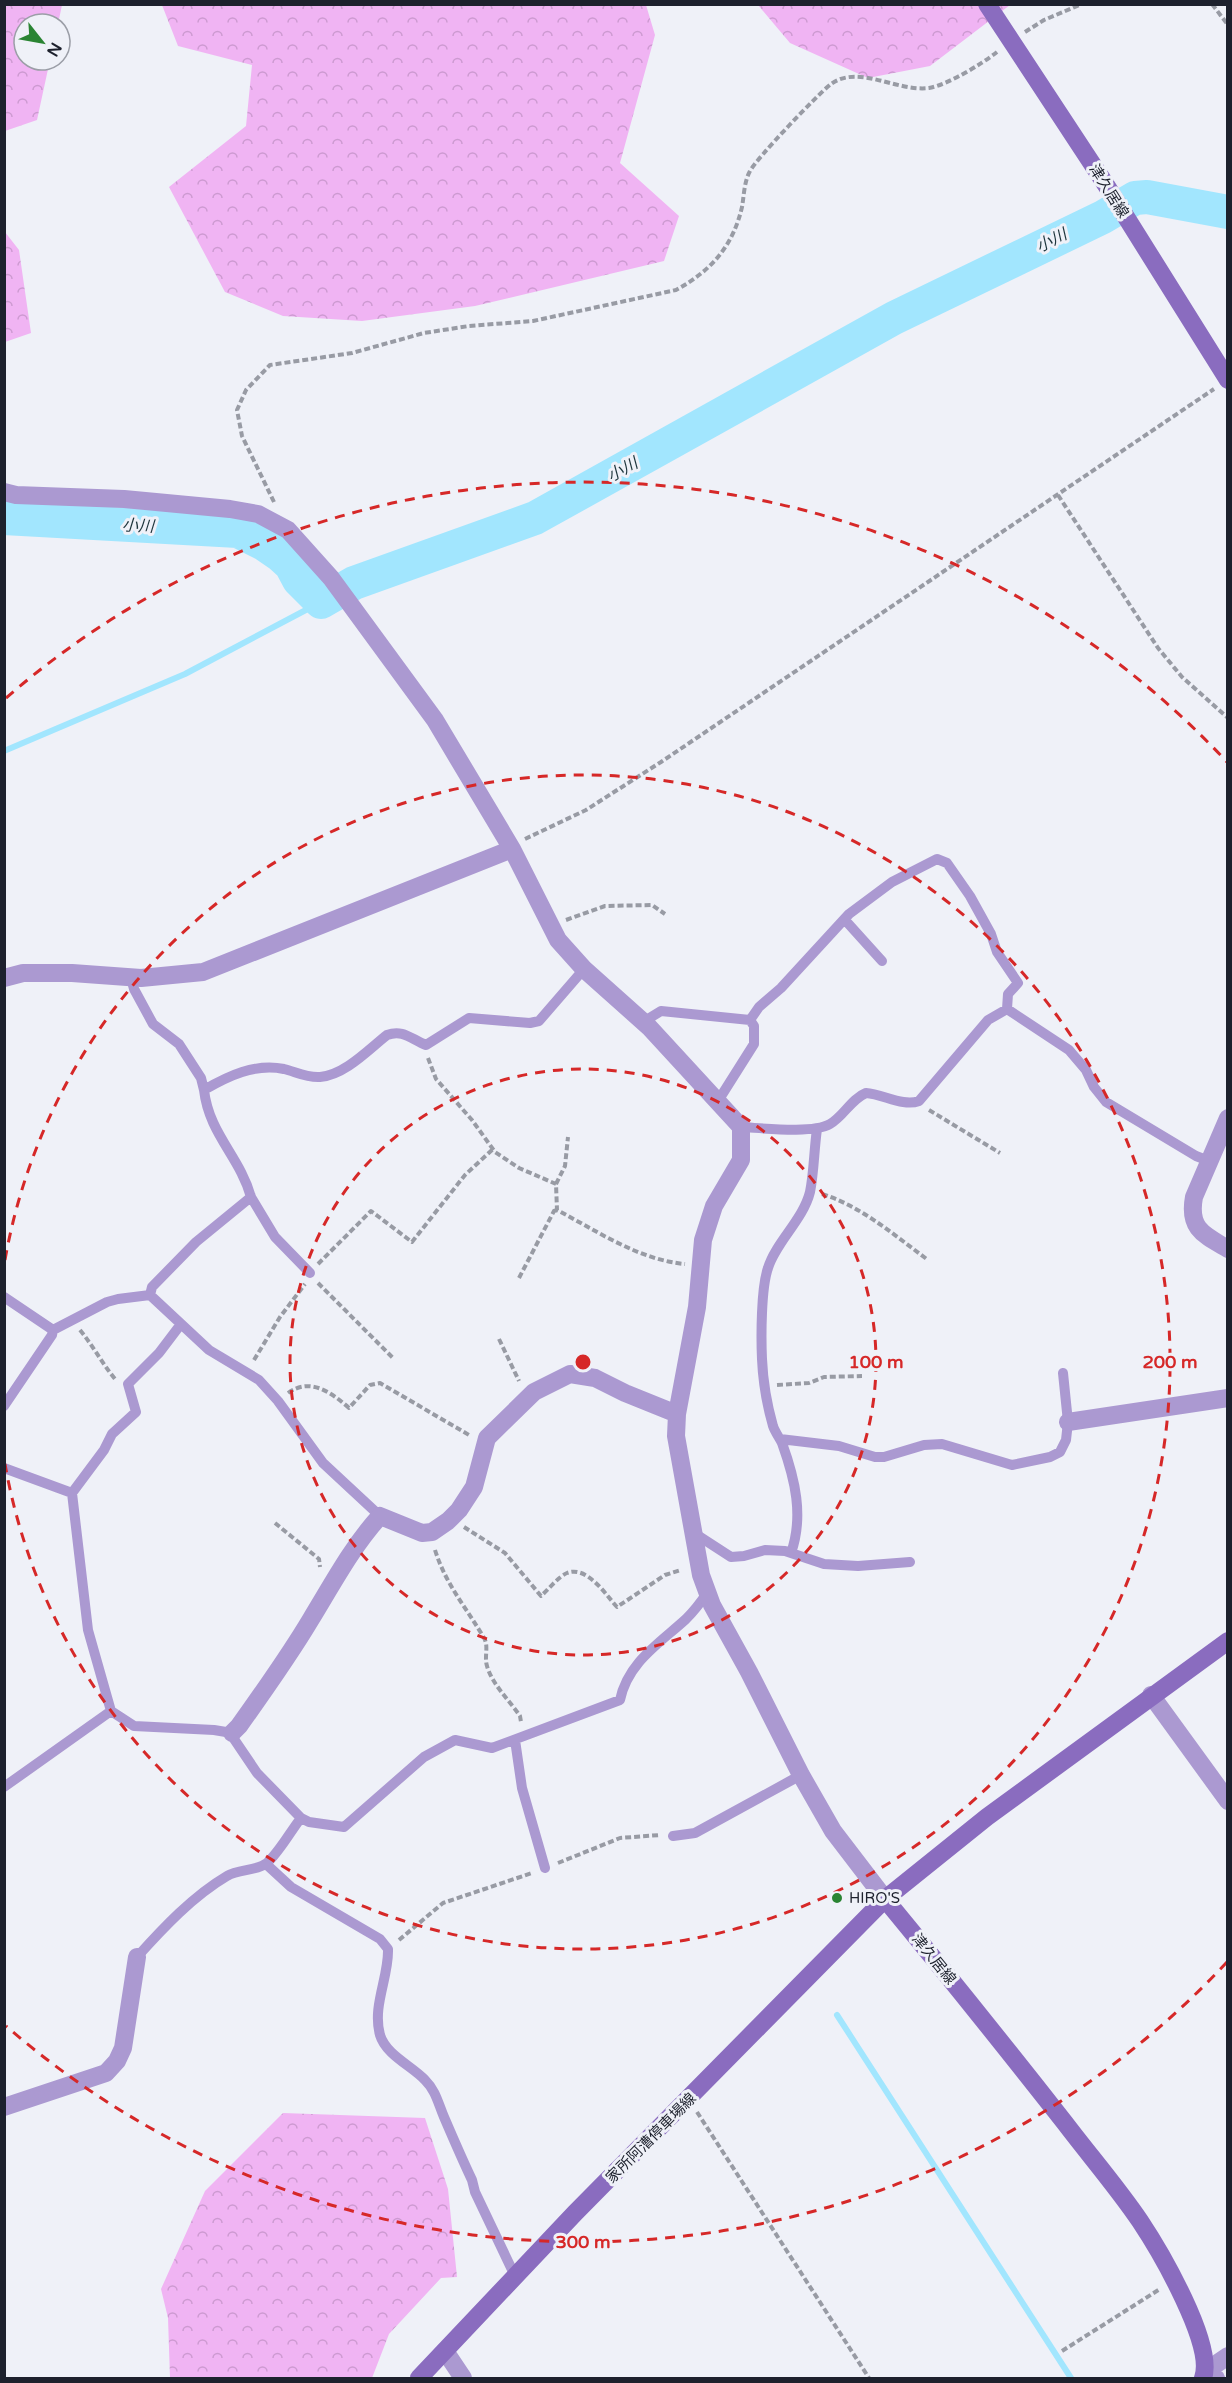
<svg xmlns="http://www.w3.org/2000/svg" width="1232" height="2383" font-family="'Varela Round','Noto Sans JP',sans-serif">
	<style>
		.forest { fill: url(#forest-crowns) }
		.lines { fill: none; stroke-linecap: round; stroke-linejoin: round }
		.stream { stroke: #a2e6fe; stroke-width: 6 }
		.river { stroke: #a2e6fe; stroke-width: 34 }
		.path { stroke: #989ba4; stroke-width: 4; stroke-dasharray: 6 3; stroke-linecap: butt }
		.lane { stroke: #ab99d1; stroke-width: 10 }
		.street { stroke: #ab99d1; stroke-width: 18 }
		.secondary { stroke: #8a6cbf; stroke-width: 18 }
		.ring { fill: none; stroke: #d62828; stroke-width: 3; stroke-dasharray: 10 8 }
		.poi-dot { fill: #2a8433; stroke: #eff1f8; stroke-width: 2 }
		.labels { text-anchor: middle; stroke-width: 6; stroke-linejoin: round; paint-order: stroke }
		.street-label { font-size: 15px; fill: #1d212d; stroke: #eff1f8 }
		.poi-label { font-size: 15px; fill: #1d212d; stroke: #eff1f8; text-anchor: start }
		.water-label { font-size: 16px; font-style: italic; fill: #1e353c; stroke: #eff1f8 }
		.centre { fill: #d62828; stroke: #eff1f8; stroke-width: 3 }
		.ring-label { font-size: 18px; text-anchor: middle; font-weight: bold; fill: #d62828; stroke: #eff1f8; stroke-width: 6; stroke-linejoin: round; paint-order: stroke }
	</style>
	<defs>
		<pattern id="forest-crowns" width="20" height="18" patternUnits="userSpaceOnUse" patternTransform="scale(1.5)"><rect width="20" height="18" fill="#f0b4f3"/><path d="M2 6a3 3 0 1 1 6 0M12 15a3 3 0 1 1 6 0" fill="none" stroke="#cd9ad1"/></pattern>
	</defs>
	<rect width="100%" height="100%" fill="#eff1f8"/>
	<!-- forest -->
	<path class="forest" d="M4,5H62L58,24H24V60H50L37,120L5,131Z
		M162,5H646L655,35L620,163L679,216L664,261L475,306L362,321L283,316L225,292L169,187L246,126L252,65L178,46Z
		M758,5H1010L930,66L868,78L790,43Z
		M5,232L19,250L31,333L5,342Z
		M283,2113L425,2118L448,2189L457,2277L441,2278L389,2334L372,2378H170L168,2318L161,2289L205,2191Z"/>
	<g class="lines">
		<!-- stream -->
		<path class="stream" d="M4,751L185,674L321,602
			M837,2015L1071,2378"/>
		<!-- river -->
		<path class="river" d="M4,518L238,531L264,544L280,555L291,565L299,580L321,602L354,583L535,518L894,318L1103,217L1135,198L1147,197L1228,212"/>
		<!-- path -->
		<path class="path" d="M1212,4L1228,25
			M1025,32L1044,20L1082,4
			M1058,495L1158,648L1182,677L1228,718
			M274,502L242,436L237,410L246,390L270,365L352,353L424,333L469,326L533,321L676,290C711,271 733,246 742,207C744,196 744,182 750,171C756,159 818,94 831,84C859,64 896,92 929,88C947,85 982,64 997,52
			M525,839L586,810L661,762L1214,389
			M566,920L605,906L652,905L665,914
			M428,1058L436,1079L472,1120L495,1152L519,1168L556,1184L557,1210C597,1231 639,1260 685,1264
			M929,1110L1000,1153
			M556,1184L565,1166L568,1137
			M822,1194C861,1206 894,1235 928,1260
			M318,1264L371,1211L412,1242L465,1175L493,1149
			M519,1278L554,1211L557,1210
			M318,1283L394,1359
			M80,1330C93,1346 102,1363 115,1379
			M499,1339L519,1381
			M254,1360L280,1317L305,1284
			M777,1385L809,1383L824,1377L862,1376
			M288,1393C310,1377 331,1392 349,1408L370,1385L380,1383L469,1435
			M275,1523L319,1559L320,1567
			M464,1527L505,1553L541,1596C549,1589 558,1577 567,1573C587,1565 606,1595 617,1607L665,1575L681,1570
			M435,1550C446,1585 466,1607 484,1638C489,1646 484,1657 487,1666C492,1684 509,1700 520,1716L521,1722
			M558,1863L620,1838L660,1835
			M399,1940L443,1903L532,1873
			M697,2112L869,2378
			M1062,2351L1160,2289"/>
		<!-- lane -->
		<path class="lane" d="M845,920L882,961
			M131,978L134,989L153,1024L179,1044L201,1078L204,1090
			M643,1022L661,1011L750,1020L759,1007L781,988L849,914L892,882L937,859L947,863L970,896L991,934L997,952L1018,983L1008,994L1007,1009
			M718,1101L754,1044V1026L750,1020
			M741,1127C762,1128 813,1134 830,1124C844,1116 851,1099 866,1093C883,1094 903,1107 919,1101L988,1020L1007,1009L1069,1050L1086,1070L1094,1087L1106,1102L1196,1156L1209,1161
			M251,1197L275,1237L310,1273
			M4,1297L53,1330L52,1335L4,1406
			M53,1330L107,1302L118,1299L150,1295
			M780,1439L839,1446L875,1457H884L924,1445L942,1444L1012,1465L1050,1457L1060,1452L1066,1440L1068,1422L1063,1373
			M4,1468L72,1493L88,1630L111,1711
			M72,1493L104,1450L112,1434L136,1412L128,1384L159,1353L181,1324
			M380,1516L323,1463L278,1401L259,1380L209,1350L150,1295L152,1287L196,1242L251,1197C240,1157 209,1134 204,1090C228,1076 255,1063 284,1069C296,1072 307,1078 320,1077C345,1075 369,1049 387,1035C403,1029 411,1039 426,1045L469,1018L530,1023L539,1021L584,969
			M694,1533L731,1557L744,1556L765,1550L785,1551L824,1564L858,1566L910,1562
			M791,1553C804,1516 795,1479 782,1443C779,1437 775,1432 773,1426C767,1405 763,1382 762,1359C761,1337 761,1288 768,1268C776,1242 803,1220 810,1192C814,1172 814,1150 817,1129
			M515,1740L522,1788L545,1868
			M4,1787L111,1711L134,1726L214,1730L232,1733L234,1739L257,1773L301,1818C290,1832 280,1851 267,1863C257,1871 238,1869 227,1876C193,1896 163,1928 137,1957
			M301,1818L309,1822L344,1827L424,1757L455,1740L492,1748L620,1700C628,1662 660,1643 686,1619C694,1611 701,1602 707,1593
			M673,1836L695,1833L801,1775
			M266,1864L291,1887L380,1939L388,1949C389,1977 372,2006 380,2035C386,2055 412,2066 425,2080C436,2091 438,2103 444,2117C453,2138 462,2159 472,2180L475,2192L515,2276"/>
		<!-- street -->
		<path class="street" d="M4,492L16,495L124,499L230,509L258,514L288,530L331,578L435,720L512,849L558,940L584,969L649,1027L741,1127V1160L714,1206L703,1240L697,1307L677,1414L676,1436L701,1575L712,1605L749,1672L801,1775L833,1831L885,1899
			M4,978L23,973H72L141,978L203,972L512,849
			M1228,1118L1194,1197C1188,1229 1204,1235 1228,1249
			M1068,1422L1228,1398
			M1151,1695L1228,1801
			M232,1733L239,1726C264,1691 289,1656 311,1619C333,1583 352,1547 380,1516L422,1533L432,1532L448,1521L459,1510L474,1487L487,1438L534,1392L570,1374L595,1378L625,1393L677,1414
			M4,2107L106,2073L117,2061L123,2048L137,1957
			M445,2351L463,2378
			M1216,2378L1206,2371L1228,2356"/>
		<!-- secondary -->
		<path class="secondary" d="M987,4L1106,185L1228,380
			M885,1899C946,1973 1006,2048 1065,2123C1090,2156 1117,2187 1140,2221C1160,2251 1215,2345 1203,2378
			M419,2378L575,2213L885,1899L987,1817L1228,1641"/>
	</g>
	<!-- distance rings -->
	<g class="ring">
		<circle cx="583" cy="1362" r="293"/>
		<path d="M5 1260A587 587 0 1 1 5 1464"/>
		<path d="M1227 1962A880 880 0 0 1 6 2026M6 698A880 880 0 0 1 1227 762"/>
	</g>
	<!-- markers -->
	<circle class="poi-dot" cx="837" cy="1898" r="6"/>
	<g class="labels">
		<!-- street labels -->
		<g class="street-label">
			<text transform="translate(1109 191) rotate(58)" y="5">津久居線</text>
			<text transform="translate(934 1959) rotate(51)" y="5">津久居線</text>
			<text transform="translate(651 2138) rotate(-45)" y="5">家所阿漕停車場線</text>
		</g>
		<!-- poi labels -->
		<g class="poi-label">
			<text x="849" y="1903">HIRO'S</text>
		</g>
		<!-- water labels -->
		<g class="water-label">
			<text transform="translate(1051 240) rotate(-27)" y="6">小川</text>
			<text transform="translate(622 469) rotate(-29)" y="6">小川</text>
			<text transform="translate(138 525) rotate(3)" y="6">小川</text>
		</g>
	</g>
	<circle cx="583" cy="1362" r="9" class="centre"/>
	<g class="ring-label">
		<text x="876" y="1368">100 m</text>
		<text x="1170" y="1368">200 m</text>
		<text x="583" y="2248">300 m</text>
	</g>
	<!-- border -->
	<rect width="1232" height="2383" fill="none" stroke="#1d212d" stroke-width="12"/>
	<!-- north arrow -->
	<g transform="translate(42 42) rotate(121)"><circle r="28" fill="#eff1f8" stroke="#9b9ea7" stroke-width="1.5"/>
	<path d="M0-4.5L10 22L0 15L-10 22Z" fill="#2a8433"/>
	<text y="-9" font-size="16" font-weight="bold" text-anchor="middle" fill="#1d212d">N</text>
	</g>
</svg>
